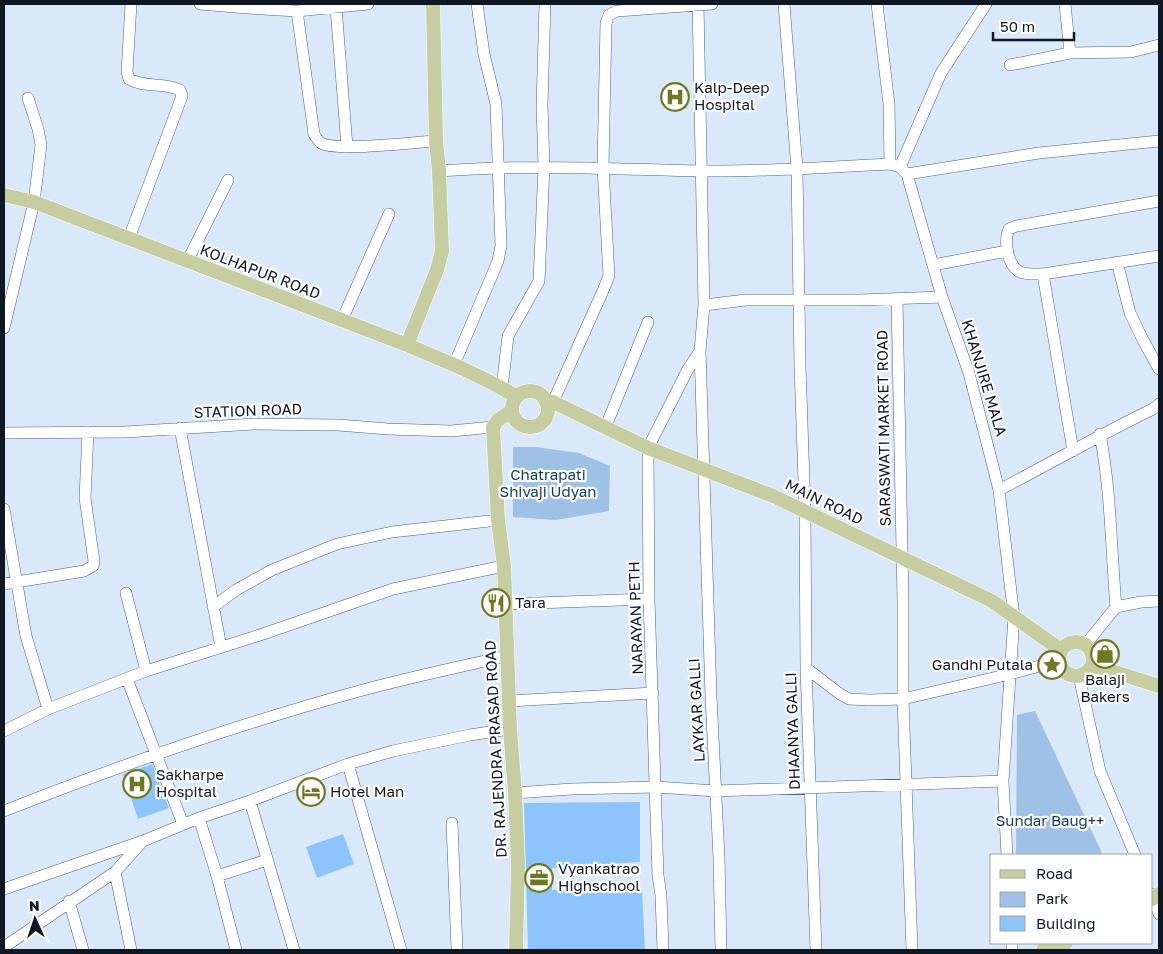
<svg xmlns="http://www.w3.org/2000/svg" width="1163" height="954" font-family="'Golos Text',sans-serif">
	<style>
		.green { fill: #9ec1e5 }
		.building { fill: #8dc4fb }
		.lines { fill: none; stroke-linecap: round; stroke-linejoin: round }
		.minor-casing { stroke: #4b627a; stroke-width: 12 }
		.major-casing { stroke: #fff; stroke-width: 15 }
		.minor { stroke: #fff; stroke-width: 11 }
		.major { stroke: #c6cda0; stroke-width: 14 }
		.labels { text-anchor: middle; stroke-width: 4.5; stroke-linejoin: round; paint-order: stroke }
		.poi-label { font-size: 15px; fill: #0f1822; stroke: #fff; text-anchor: start }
		.street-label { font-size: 15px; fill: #0f1822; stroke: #fff }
		.park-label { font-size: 15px; fill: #133a5e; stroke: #fff }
	</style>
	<rect width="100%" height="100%" fill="#d9e9fa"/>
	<!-- green -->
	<path class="green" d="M513,447H535L579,453L610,466L609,511L556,520L513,517Z
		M1035,711L1103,855H1016L1017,715Z"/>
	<!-- building -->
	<path class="building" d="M665,87H687V108H665Z
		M152,764L169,808L138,819L123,774Z
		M640,802V862L552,868V890L642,889L645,950H528L524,803Z
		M343,834L354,864L317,878L306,847Z"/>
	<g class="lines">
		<defs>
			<path id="minor" d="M200,4L247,8L297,11L368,4
				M698,4L704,305L700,351L711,696L719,858L721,950
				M784,4L797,169L800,366L805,511L806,668L816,950
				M877,4L889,104L890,164
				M1065,4L1070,53L1131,52L1159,45
				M336,7L347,147
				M297,11L314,134C316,137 318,141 321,143C336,152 415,142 436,141
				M1010,65L1070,53
				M900,167L941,73L986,4
				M439,171C527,164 613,169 700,171C764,172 827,167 890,164L900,167L907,174L942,297L969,373L999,490L1014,617L1003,781L1007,855
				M907,174L1039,153L1159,141
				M129,238L182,96L180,90C164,82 144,88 129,79L127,72L131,4
				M187,262L228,180
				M1117,262L1130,313L1143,340L1159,369
				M933,265L1007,251
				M1043,274C1035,274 1025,275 1018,271C1007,263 1004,240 1009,229L1016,226L1159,201
				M897,299L903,599V699L912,950
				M704,305L746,300H859L942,297
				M342,320L389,214
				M4,328L34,202L41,145L38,129L28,98
				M454,365L498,261L501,246L496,104L484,54L477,4
				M502,388L508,336L539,281L544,166L542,106L545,4
				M553,402L602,293L609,276L603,167L606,23L609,15L617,11L712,4
				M606,426L648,322
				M180,428L221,647
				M4,433L125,432L254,424L338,425L388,429L451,431L493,427
				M1100,434C1111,491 1111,549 1116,607
				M1073,451L1043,274L1159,256
				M999,490C1051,463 1101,434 1153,409L1159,404
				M4,509L26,636L48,709
				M4,584L84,571L93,566L94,561L85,498L88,432
				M126,593L146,671
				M505,604L649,599
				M213,607L236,590L272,570L337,544L392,532L498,520
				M1086,644L1116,607L1141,602L1159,601
				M806,668L840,694L849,699L869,700L903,699L1010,674L1058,661
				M1079,676L1100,771L1135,855
				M127,679L183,824
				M509,701L653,693
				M4,731L48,709L146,671L263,634L393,589L504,566
				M348,764L401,950
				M515,793L572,789L656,787L716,791L1003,781
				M250,801L294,950
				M4,811C121,765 241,723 363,690C411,677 459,667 507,656
				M199,818L217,876L236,950
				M452,823L457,950
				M115,872L131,950
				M217,876L267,860
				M4,889L143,841L199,818L250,801L348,764L393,751L470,735L510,729
				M1152,894L1159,914
				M69,901L83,950
				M1012,943V950
				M4,947L115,872L141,843
				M663,950L661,896L658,875L649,599L648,448L688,369L700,351"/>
			<path id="major" d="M4,195L34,202L407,345C445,361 483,376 517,397
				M407,345L437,270L442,251L439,171L436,141L433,4
				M512 409a18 18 0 1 1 36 0a18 18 0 1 1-36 0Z
				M546,402H553L648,448L773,496L992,601L1061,650
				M512,411L498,420L493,427L498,520L504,566L510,729L515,793L518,865L516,950
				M1059 659a17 17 0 1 1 34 0a17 17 0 1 1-34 0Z
				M1092,665L1159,686
				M1152,899L1159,894
				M1043,950L1066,943"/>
		</defs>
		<!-- minor casing -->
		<use href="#minor" class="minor-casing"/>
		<!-- major casing -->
		<use href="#major" class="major-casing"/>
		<!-- minor -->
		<use href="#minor" class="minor"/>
		<!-- major -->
		<use href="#major" class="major"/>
	</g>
	<!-- icons -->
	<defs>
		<symbol id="hospital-ring" viewBox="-11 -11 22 22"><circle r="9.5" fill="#fff" stroke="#6e7823" stroke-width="1.5"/><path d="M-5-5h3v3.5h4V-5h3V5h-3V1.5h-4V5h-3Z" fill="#6e7823"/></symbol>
		<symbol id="restaurant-ring" viewBox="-11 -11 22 22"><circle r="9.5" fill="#fff" stroke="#6e7823" stroke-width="1.5"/><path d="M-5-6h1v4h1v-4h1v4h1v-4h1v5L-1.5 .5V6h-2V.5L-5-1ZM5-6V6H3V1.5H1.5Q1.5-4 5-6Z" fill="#6e7823"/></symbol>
		<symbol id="shop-ring" viewBox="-11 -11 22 22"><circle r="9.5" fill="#fff" stroke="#6e7823" stroke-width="1.5"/><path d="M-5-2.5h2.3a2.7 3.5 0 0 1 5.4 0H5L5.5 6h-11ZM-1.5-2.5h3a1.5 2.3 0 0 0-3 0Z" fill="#6e7823"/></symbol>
		<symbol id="sight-ring" viewBox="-11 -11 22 22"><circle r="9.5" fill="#fff" stroke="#6e7823" stroke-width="1.5"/><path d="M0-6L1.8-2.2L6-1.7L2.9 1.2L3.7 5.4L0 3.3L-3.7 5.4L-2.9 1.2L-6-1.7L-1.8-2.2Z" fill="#6e7823"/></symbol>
		<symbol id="hotel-ring" viewBox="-11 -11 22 22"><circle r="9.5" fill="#fff" stroke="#6e7823" stroke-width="1.5"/><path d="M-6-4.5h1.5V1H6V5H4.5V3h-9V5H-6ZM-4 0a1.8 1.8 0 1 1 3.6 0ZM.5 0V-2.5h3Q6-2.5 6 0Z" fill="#6e7823"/></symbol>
		<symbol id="office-ring" viewBox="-11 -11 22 22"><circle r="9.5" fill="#fff" stroke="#6e7823" stroke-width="1.5"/><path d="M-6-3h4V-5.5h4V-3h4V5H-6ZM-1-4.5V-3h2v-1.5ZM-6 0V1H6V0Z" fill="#6e7823"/></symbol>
	</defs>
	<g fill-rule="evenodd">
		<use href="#hospital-ring" x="659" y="81" width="32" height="32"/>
		<use href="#restaurant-ring" x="480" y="587" width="32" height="32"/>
		<use href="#shop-ring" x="1089" y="638" width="32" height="32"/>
		<use href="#sight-ring" x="1036" y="649" width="32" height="32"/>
		<use href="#hospital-ring" x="121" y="768" width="32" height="32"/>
		<use href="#hotel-ring" x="295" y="776" width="32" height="32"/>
		<use href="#office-ring" x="523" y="862" width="32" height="32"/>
	</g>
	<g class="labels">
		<!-- poi labels -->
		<g class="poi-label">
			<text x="694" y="93">Kalp-Deep<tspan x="694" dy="17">Hospital</tspan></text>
			<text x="515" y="608">Tara</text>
			<text x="1033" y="670" text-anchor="end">Gandhi Putala</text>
			<text x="1105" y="685" text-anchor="middle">Balaji<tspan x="1105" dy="17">Bakers</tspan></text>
			<text x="156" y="780">Sakharpe<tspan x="156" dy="17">Hospital</tspan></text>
			<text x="330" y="797">Hotel Man</text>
			<text x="558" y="874">Vyankatrao<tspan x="558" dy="17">Highschool</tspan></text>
		</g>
		<!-- street labels -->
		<g class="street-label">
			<text transform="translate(260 272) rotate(21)" y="5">KOLHAPUR ROAD</text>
			<text transform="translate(984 378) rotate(73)" y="5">KHANJIRE MALA</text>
			<text transform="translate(248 411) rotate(-2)" y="5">STATION ROAD</text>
			<text transform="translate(884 428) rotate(-91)" y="5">SARASWATI MARKET ROAD</text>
			<text transform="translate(824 502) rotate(26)" y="5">MAIN ROAD</text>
			<text transform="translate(636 618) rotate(-92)" y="5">NARAYAN PETH</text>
			<text transform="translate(697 710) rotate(-93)" y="5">LAYKAR GALLI</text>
			<text transform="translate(793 731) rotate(-92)" y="5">DHAANYA GALLI</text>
			<text transform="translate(496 749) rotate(-93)" y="5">DR. RAJENDRA PRASAD ROAD</text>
		</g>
		<!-- park labels -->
		<g class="park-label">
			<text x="548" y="480">Chatrapati<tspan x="548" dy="17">Shivaji Udyan</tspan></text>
			<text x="1050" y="826">Sundar Baug++</text>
		</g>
	</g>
	<!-- border -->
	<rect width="1163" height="954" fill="none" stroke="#0f1822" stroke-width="10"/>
	<!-- legend -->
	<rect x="990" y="854" width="162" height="90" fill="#ffffff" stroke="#9fa3a7"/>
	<rect x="1000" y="870" width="25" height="8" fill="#c6cda0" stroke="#9fa3a7"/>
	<text x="1036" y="879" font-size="15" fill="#0f1822">Road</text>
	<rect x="1000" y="892" width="25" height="15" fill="#9ec1e5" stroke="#9fa3a7"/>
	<text x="1036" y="904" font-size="15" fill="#0f1822">Park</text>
	<rect x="1000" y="916" width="25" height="15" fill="#8dc4fb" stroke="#9fa3a7"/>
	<text x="1036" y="929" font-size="15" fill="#0f1822">Building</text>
	<!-- north arrow -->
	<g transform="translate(35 919) rotate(357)" stroke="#ffffff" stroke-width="4" paint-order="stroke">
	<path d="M0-4L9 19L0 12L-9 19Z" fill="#0f1822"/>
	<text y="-8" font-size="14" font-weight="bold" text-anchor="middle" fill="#0f1822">N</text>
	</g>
	<!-- scale -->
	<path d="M993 32v8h81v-8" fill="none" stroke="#0f1822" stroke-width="2.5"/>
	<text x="1000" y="32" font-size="15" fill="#0f1822" stroke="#ffffff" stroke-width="4" paint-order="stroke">50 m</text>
</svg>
